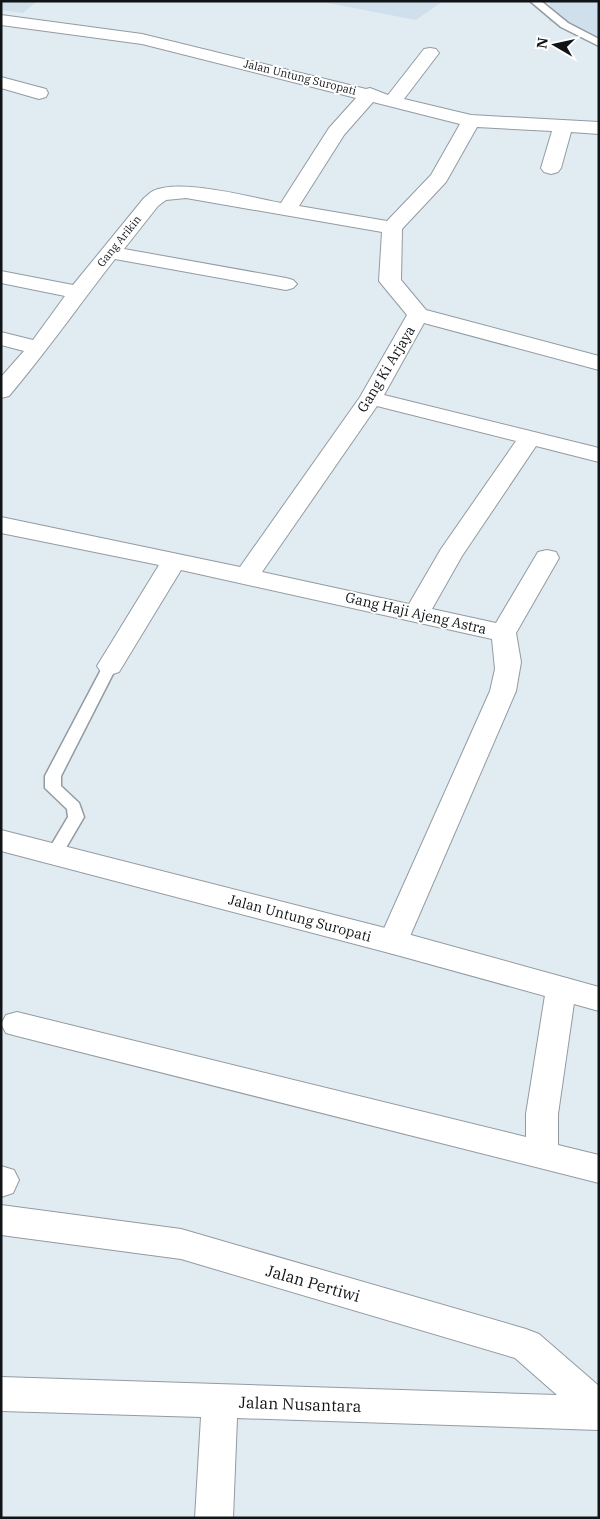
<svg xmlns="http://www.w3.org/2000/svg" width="600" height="1519" font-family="'IBM Plex Serif',serif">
  <rect width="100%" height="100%" fill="#e1ebf2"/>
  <path fill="#cfdfeb" d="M1 1H37L23 13 1 10Z
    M318 1H443L416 20Z
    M550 1H599V37L549 21Z"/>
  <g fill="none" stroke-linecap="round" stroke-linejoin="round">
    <g stroke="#939ba2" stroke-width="3">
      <path id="lane" d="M530 1H541L568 23 599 39V46L561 27Z
        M110 661 115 663 117 666 61 776V786L79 803 84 817 60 858 54 860 48 858 46 854 68 817 67 809 45 788V776L103 666 105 663Z"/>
    </g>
    <g stroke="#939ba2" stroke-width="2">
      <path id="street" d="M1 15 142 34 366 89 370 88 388 95 424 49 430 48 436 49 439 53 404 99 471 115 599 122V134L571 132 561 168 558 172 551 174 544 172 541 168 552 131 477 127 446 182 402 229 401 280 426 310 599 356V370L424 323 384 395 599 448V462L536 446 462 556 432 609 496 623 538 552 547 550 556 552 559 558 516 633 521 662 516 691 404 950 393 954 382 950 378 942 490 691 495 669 492 639 181 570 119 672 110 675 101 672 97 666 159 565 1 533V517L240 567 360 397 407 315 379 281 382 232 186 198 166 200 158 206 124 249 286 278 293 280 297 284 293 288 286 290 115 259C79 305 47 351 9 396L1 398V377L24 351 1 345V332L33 340 65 296 1 283V271L73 285 144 198C147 196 150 192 153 191 180 178 250 197 281 203L329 128 356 98 142 44 1 25ZM373 102 460 124 431 175 387 221 299 206 344 135ZM377 406 516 441 441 549 409 604 262 572Z
        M1 77 46 89 48 93 46 97 39 99 1 88Z
        M561 977 572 980 576 989 558 1114V1145L599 1155V1183L17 1036 6 1033 1 1024 6 1015 17 1012 526 1137V1114L546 989 550 980Z
        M1 1166 14 1170 19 1180 13 1193 1 1197Z
        M1 1205 181 1229 526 1329 539 1334 599 1386V1430L237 1418 233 1518H195L201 1417 1 1411V1377L557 1395 515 1358 181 1259 1 1235Z"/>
    </g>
    <g stroke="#939ba2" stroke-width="2">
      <path id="secondary" d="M1 830 393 930 599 987V1011L393 954 1 851Z"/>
    </g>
    <use href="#lane" fill="#fff" fill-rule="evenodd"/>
    <use href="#street" fill="#fff" fill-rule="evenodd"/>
    <use href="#secondary" fill="#fff" fill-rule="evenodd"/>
  </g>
  <g text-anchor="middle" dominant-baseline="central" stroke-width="4" stroke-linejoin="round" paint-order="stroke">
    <g font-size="11" fill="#111416" stroke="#fff">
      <text transform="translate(300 77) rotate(14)">Jalan Untung Suropati</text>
      <text transform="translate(119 241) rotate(-51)">Gang Arikin</text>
    </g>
    <g font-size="14" fill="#111416" stroke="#fff">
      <text transform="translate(386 369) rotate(-59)">Gang Ki Arjaya</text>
      <text transform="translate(416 613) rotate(13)">Gang Haji Ajeng Astra</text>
      <text transform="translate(300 918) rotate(15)">Jalan Untung Suropati</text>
    </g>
    <g font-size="16" fill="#111416" stroke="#fff">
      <text transform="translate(313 1283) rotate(16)">Jalan Pertiwi</text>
      <text transform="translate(300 1404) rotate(2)">Jalan Nusantara</text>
    </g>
  </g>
  <rect width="600" height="1519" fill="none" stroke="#111416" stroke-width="5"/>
  <g transform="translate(555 45) rotate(279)" stroke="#ffffff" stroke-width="4" paint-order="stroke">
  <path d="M0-4L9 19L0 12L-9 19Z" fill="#111416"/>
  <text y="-8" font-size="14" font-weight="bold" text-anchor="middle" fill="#111416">N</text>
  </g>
</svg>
